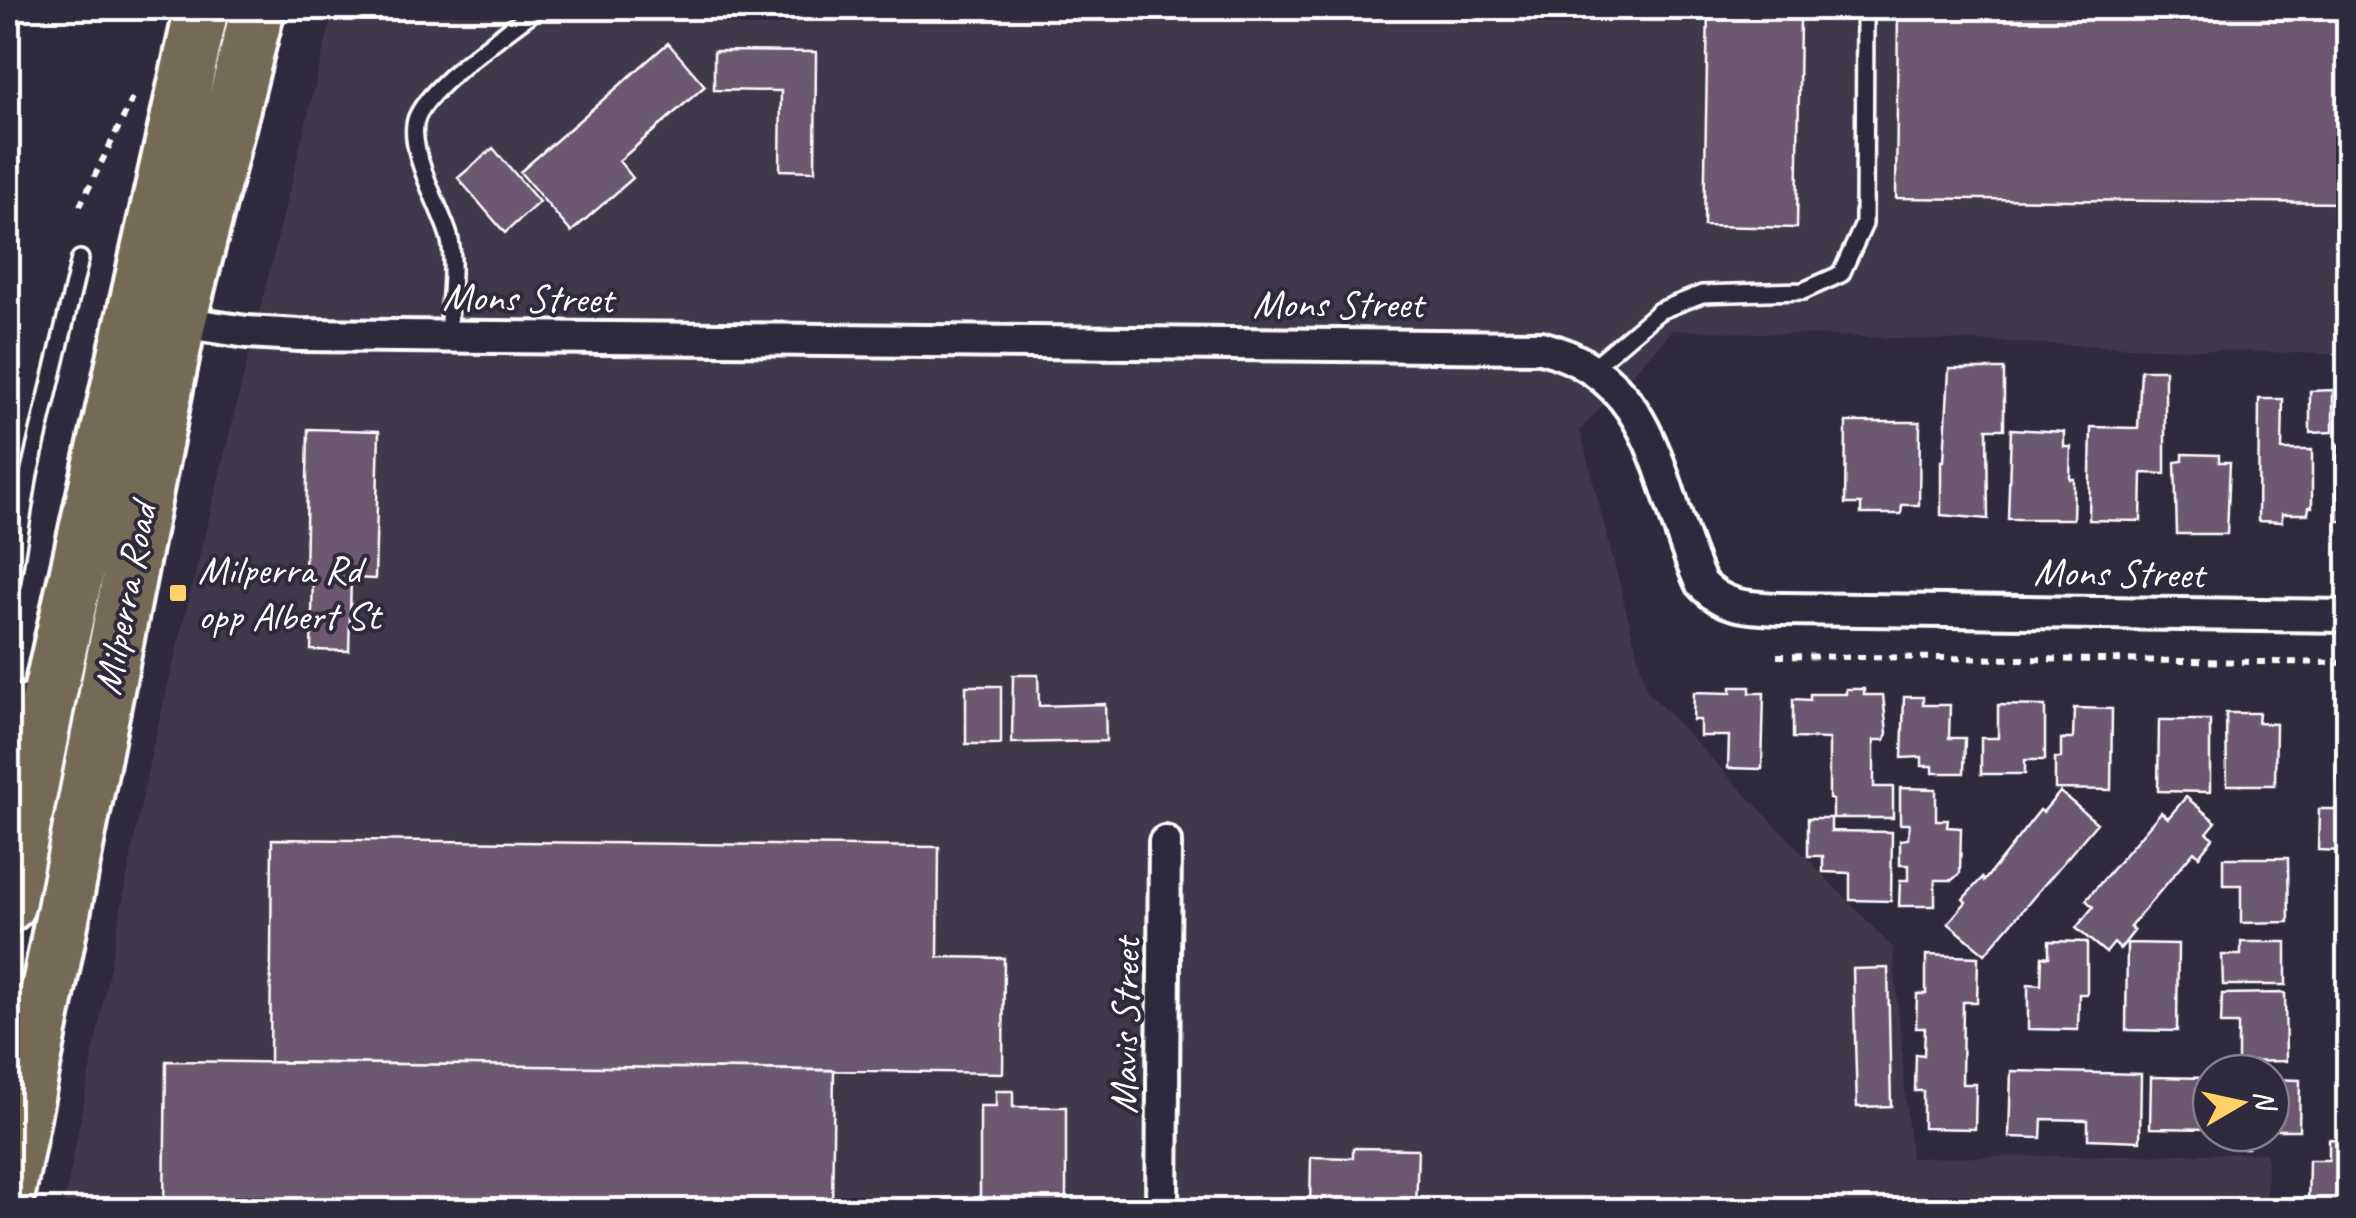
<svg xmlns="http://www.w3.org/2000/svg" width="2356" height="1218" font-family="Caveat,sans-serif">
  <rect width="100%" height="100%" fill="#2f2a3d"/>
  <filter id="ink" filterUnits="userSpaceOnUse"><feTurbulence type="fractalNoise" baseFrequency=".01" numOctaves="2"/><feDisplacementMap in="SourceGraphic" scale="20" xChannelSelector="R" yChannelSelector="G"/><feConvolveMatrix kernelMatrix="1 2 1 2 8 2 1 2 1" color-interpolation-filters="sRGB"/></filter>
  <g filter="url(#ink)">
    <path fill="#41384c" d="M334 8H2348V355L1673 330 1580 430 1647 691 1893 948 1911 1158 2267 1153V1210H63L150 758Z"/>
    <path fill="#6c5870" stroke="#fff" stroke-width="2.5" d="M887 8H1619V19Z
      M1708 8H1838V20L1800 19 1797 228 1704 226Z
      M1898 8H2348V203L1896 198Z
      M668 43 705 86 619 161 633 178 571 232 520 172Z
      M714 51 816 52 815 171 780 170 781 91 714 90Z
      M493 148 539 202 505 233 458 178Z
      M1949 369H2004V429H1987L1988 519 1941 515V461H1944Z
      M2141 370H2165V474L2142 473 2141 521 2089 520 2091 427 2138 428Z
      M2339 384H2348V400H2338Z
      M2333 390V432L2310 433V391Z
      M2259 399H2283L2282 450H2312V507H2309L2308 514H2282V522L2258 521Z
      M1846 422H1920L1919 505H1902L1901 514H1861V504H1845Z
      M308 429 379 431 375 579 351 578 349 651 311 650 313 578 305 577Z
      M2011 429 2064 432V447H2071L2070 479H2074L2073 519H2008Z
      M2344 431H2348V521H2337L2338 445H2344Z
      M2183 454 2219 455V462H2230L2227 534H2177L2175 462 2183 461Z
      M1013 675H1038L1039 706 1105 704 1106 741 1012 743Z
      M966 686H1001V744H966Z
      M1731 687H1750V693H1764L1762 769 1728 768 1729 736H1700V720H1693L1694 692 1731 693Z
      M1846 689H1864V695H1883L1887 733 1885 740H1874V787H1893V818H1833V800L1829 799V739L1793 738V699L1810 700V694H1846Z
      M1904 697H1923V705H1950L1949 738H1965L1964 773H1933V766H1922V757L1902 758Z
      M1998 705 2045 706V760H2025V774H1981V738H1998Z
      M2074 708 2112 709 2111 790 2055 789V758H2061V739H2073Z
      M2337 712H2348V793L2339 792V779H2336Z
      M2226 713H2259L2258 723 2276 724 2275 785H2227Z
      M2159 720H2210V792L2158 791Z
      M1900 788 1936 789V820H1948L1947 827 1961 828 1960 873 1952 880H1935V906H1899L1900 880H1908V865H1900V840L1908 839 1909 824H1900Z
      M2060 792 2097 823 1985 954 1948 923 1966 902 1963 899 1982 878 1984 881 2040 810 2043 812Z
      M2186 797 2216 822 2207 833 2213 838 2199 856 2194 851 2130 927 2134 931 2120 949 2114 943 2106 953 2076 928 2093 907 2086 900 2161 812 2168 818Z
      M2319 809H2342V851L2318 850Z
      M1808 818H1831V831L1892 832 1891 901 1850 900V873L1823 872V856H1808Z
      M272 839 939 847 938 957 1004 958 1003 1073 270 1062Z
      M2223 858H2288L2289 922 2241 923V885H2223Z
      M2049 941 2087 942V994H2079L2078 1030 2028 1029V984L2041 985 2042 956 2049 957Z
      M2241 942H2286V985H2223L2222 955H2241Z
      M2127 943 2178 944 2177 1031 2126 1030Z
      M1926 955 1978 957 1977 1002H1963L1962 1084H1976L1975 1129 1923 1128V1091H1915L1916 1054 1924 1055 1925 1028H1916L1917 994H1926Z
      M1888 968 1891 1106 1857 1107 1853 969Z
      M2285 993 2286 1061 2238 1062V1024H2221L2222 994Z
      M166 1061 834 1070 832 1210H164Z
      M2011 1071 2141 1074 2140 1141 2088 1139V1120L2042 1119 2041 1138 2009 1137Z
      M2151 1077 2211 1078V1129L2150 1128Z
      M2271 1079 2300 1080 2299 1130H2271Z
      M996 1091H1013V1107H1066V1210H980V1106H996Z
      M2231 1133H2248V1148H2231Z
      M2329 1139 2348 1140V1210H2308L2309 1160H2329Z
      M1353 1148 1418 1149 1416 1210 1310 1209 1311 1157 1353 1158Z"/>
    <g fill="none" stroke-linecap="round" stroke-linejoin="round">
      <g stroke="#fff" stroke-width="22">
        <path id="service" d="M448 337C449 309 456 262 449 236 440 206 405 146 417 117 431 84 507 32 538 8
          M1591 369 1659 311 1702 294 1803 291 1841 274 1864 224 1865 8
          M8 603 29 474 80 259"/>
      </g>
      <g stroke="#fff" stroke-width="38">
        <path id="minor" d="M179 322 247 332 299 335 1541 347C1662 379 1657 490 1701 583 1723 608 1751 608 1783 609L2348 616
          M8 701 48 702
          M1162 1210 1165 842"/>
      </g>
      <g stroke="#fff" stroke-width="60">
        <path id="trunk" d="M8 905 48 702 202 8
          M8 1194 179 322 258 8"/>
      </g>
      <path stroke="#fff" stroke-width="6" stroke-dasharray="8 8" stroke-linecap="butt" d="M80 206 134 96
        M1777 656 2348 663"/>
      <use href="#service" stroke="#2f2a3d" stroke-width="15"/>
      <use href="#minor" stroke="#2f2a3d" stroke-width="30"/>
      <use href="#trunk" stroke="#746b55" stroke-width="52"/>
    </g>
  </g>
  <rect fill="#ffd166" stroke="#2f2a3d" stroke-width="4" x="168" y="583" width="20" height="20" rx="5"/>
  <g text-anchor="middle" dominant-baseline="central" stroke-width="8" stroke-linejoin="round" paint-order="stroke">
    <g font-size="40" fill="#fff" stroke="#2f2a3d">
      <text transform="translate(528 298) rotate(1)">Mons Street</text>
      <text x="1338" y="304">Mons Street</text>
      <text transform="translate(2119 573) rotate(1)">Mons Street</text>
      <text transform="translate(125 599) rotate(-79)">Milperra Road</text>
      <text transform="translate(1125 1026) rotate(-89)">Mavis Street</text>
    </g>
    <g font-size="40" fill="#fff" stroke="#2f2a3d" text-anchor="start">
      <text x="198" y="570">Milperra Rd<tspan x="198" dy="46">opp Albert St</tspan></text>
    </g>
  </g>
  <rect width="2356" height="1218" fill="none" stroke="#2f2a3d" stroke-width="40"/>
  <rect x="20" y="20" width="2316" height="1178" fill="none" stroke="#fff" stroke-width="4" filter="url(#ink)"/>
  <g transform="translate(2241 1103) rotate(81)"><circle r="48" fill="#2f2a3d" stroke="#827f8b" stroke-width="2.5"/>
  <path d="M0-8L18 38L0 25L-18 38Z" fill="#ffd166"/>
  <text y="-15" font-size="28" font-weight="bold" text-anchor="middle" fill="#ffffff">N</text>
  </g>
</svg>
